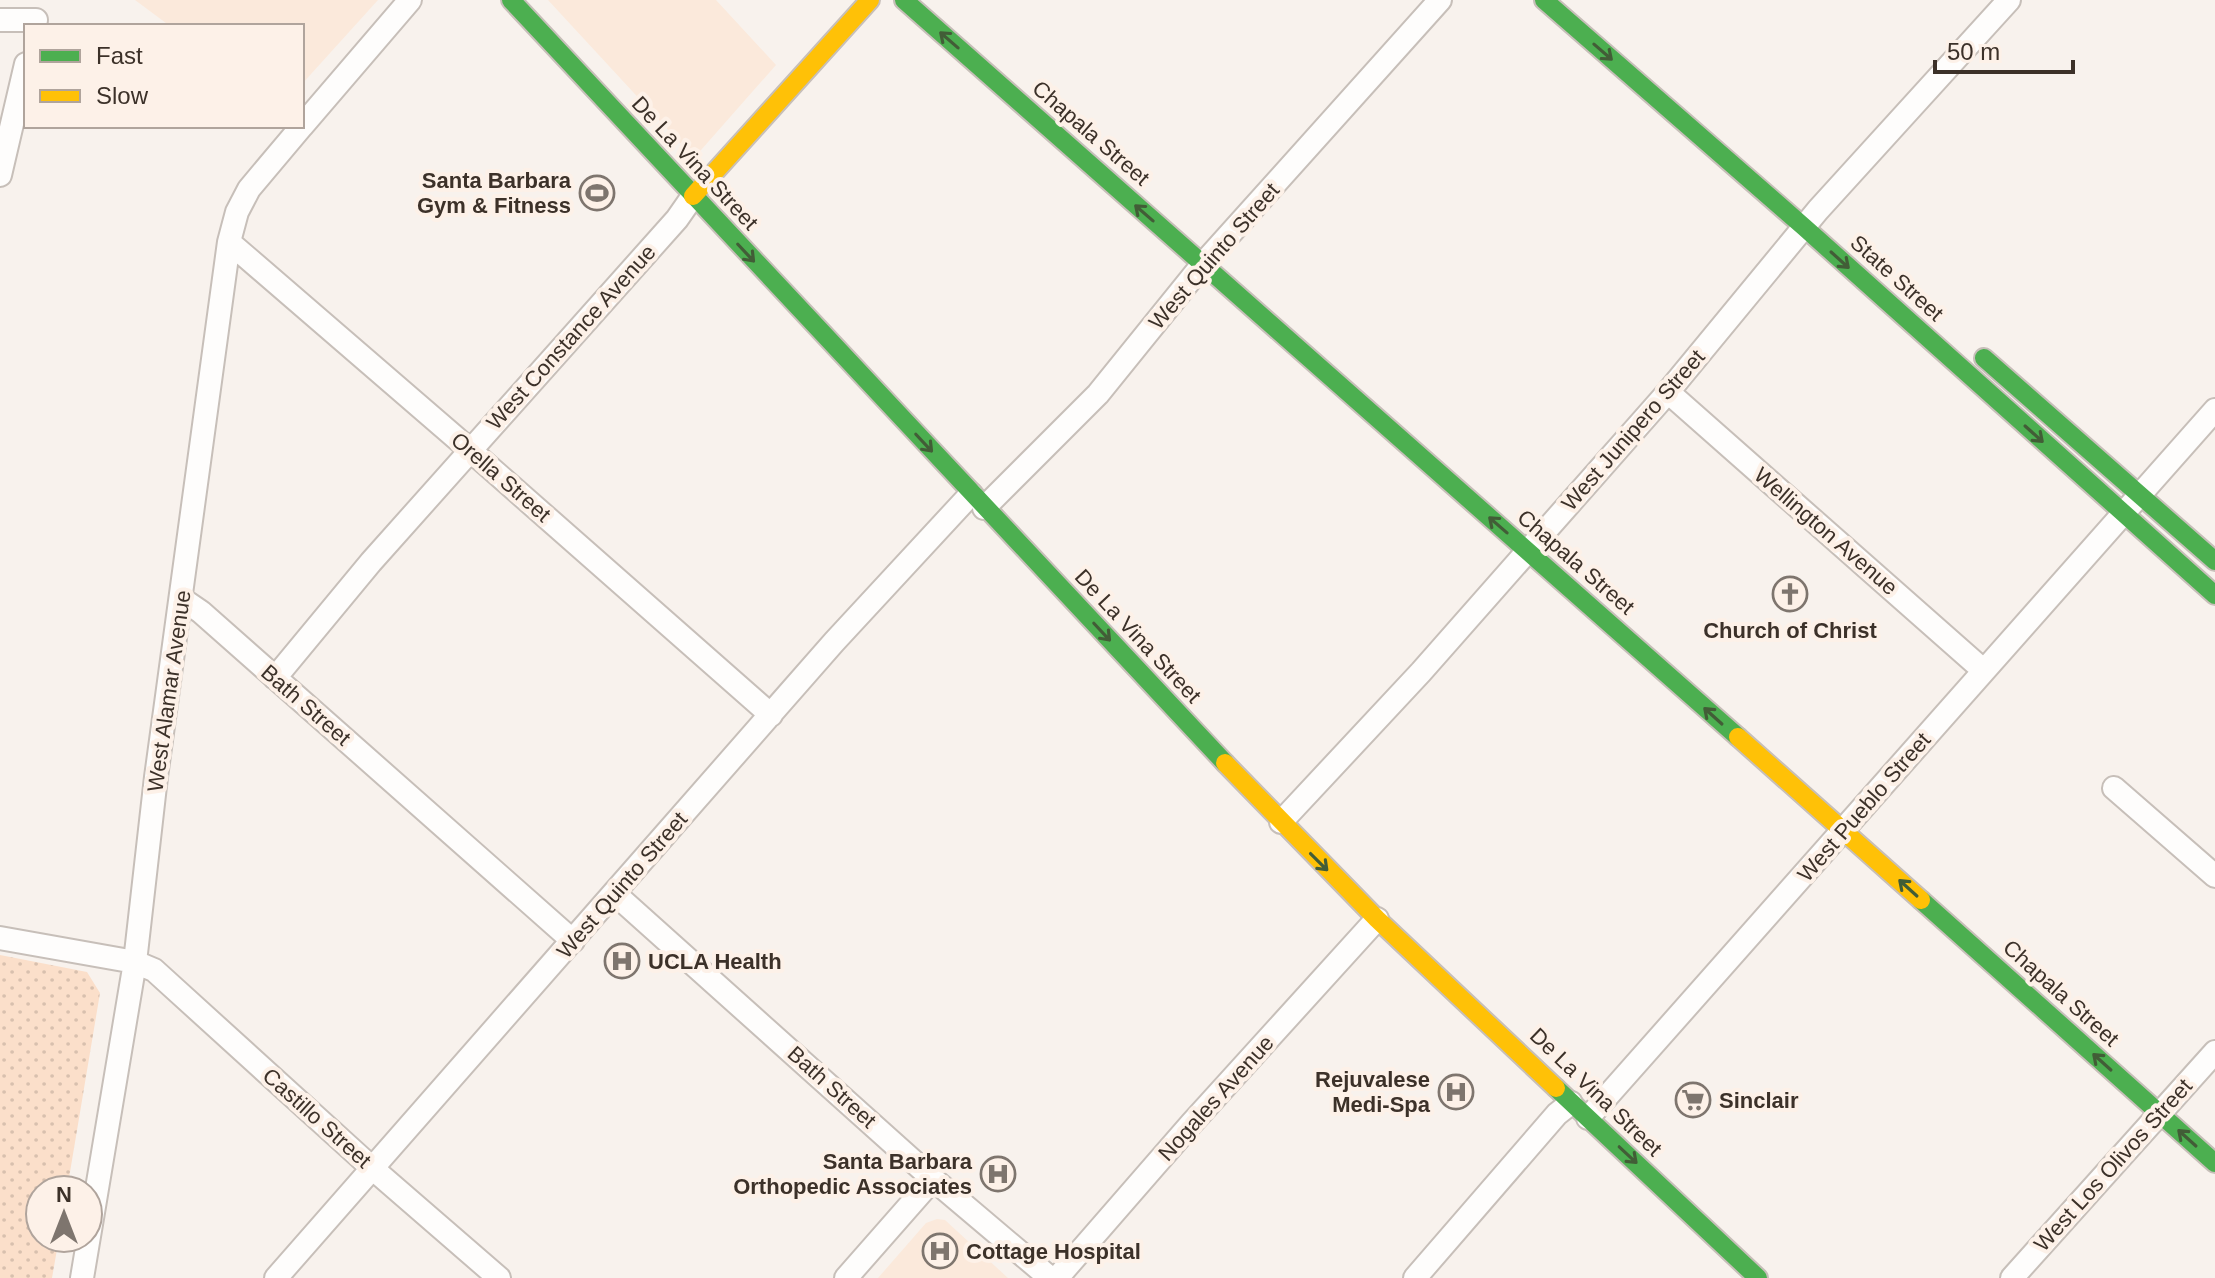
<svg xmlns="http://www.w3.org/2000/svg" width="2215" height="1278" font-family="Helvetica,sans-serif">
  <defs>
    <pattern id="park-dots" width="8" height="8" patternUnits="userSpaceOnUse" patternTransform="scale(2)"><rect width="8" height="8" fill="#fbdfca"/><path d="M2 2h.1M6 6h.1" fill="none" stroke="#d8c0ae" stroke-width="1.8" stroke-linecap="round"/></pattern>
  </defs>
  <rect width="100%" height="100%" fill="#f8f2ed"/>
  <path fill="#fbe9db" d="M135 0H378L302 84V26H170Z
    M548 0H716L776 65 694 158Z
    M937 1219 945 1220 1008 1278H878L926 1223Z"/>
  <path fill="url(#park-dots)" d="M0 955 87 972 100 993 67 1190H40V1238H59L52 1278H0Z"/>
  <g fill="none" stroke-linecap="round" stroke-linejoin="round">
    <g stroke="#c7bfb9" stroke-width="26">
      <path id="street" d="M0 20H36
        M302 126 410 0
        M0 175 26 64
        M229 242 470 450 771 715
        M1668 392 1983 670
        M984 508 1098 394 1203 264 1440 0
        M182 599 201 612 573 941
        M275 678 371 562 677 219 693 196
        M2114 788 2215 876
        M1281 822 1421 672 1668 392 1818 210 2009 0
        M615 894 933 1179 1050 1278
        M0 938 135 962 154 970 372 1168 499 1278
        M1588 1118 2215 410
        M82 1278 135 962 156 777 229 242 237 212 249 189 302 126
        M276 1278 834 642 971 494
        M846 1278 933 1179
        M1057 1278 1191 1124 1377 919
        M1415 1278 1557 1114 1571 1103
        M2012 1278 2215 1052"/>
    </g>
    <g stroke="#c7bfb9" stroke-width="22">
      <path id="fast" d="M511 0 1225 763
        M904 0 1738 737
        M1544 0 1804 227 2215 595
        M1984 358 2215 561
        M1921 900 2215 1163
        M1556 1088 1758 1278"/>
    </g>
    <g stroke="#c7bfb9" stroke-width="22">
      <path id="slow" d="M693 196 870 0
        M1738 737 1921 900
        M1225 763 1377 919 1556 1088"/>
    </g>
    <use href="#street" stroke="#fefdfc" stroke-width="22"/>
    <use href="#fast" stroke="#4caf50" stroke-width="18"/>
    <use href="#slow" stroke="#ffc107" stroke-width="18"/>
  </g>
  <defs><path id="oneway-shaft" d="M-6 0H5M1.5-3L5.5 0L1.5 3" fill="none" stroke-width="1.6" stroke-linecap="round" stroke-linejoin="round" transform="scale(2)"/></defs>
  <g stroke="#425d37">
    <use href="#oneway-shaft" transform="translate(949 40) rotate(-139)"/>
    <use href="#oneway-shaft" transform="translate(1603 52) rotate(41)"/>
    <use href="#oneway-shaft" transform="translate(1144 213) rotate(-139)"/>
    <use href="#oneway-shaft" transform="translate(746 253) rotate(47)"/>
    <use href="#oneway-shaft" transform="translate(1840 260) rotate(42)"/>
    <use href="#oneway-shaft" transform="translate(2034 434) rotate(42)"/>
    <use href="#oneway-shaft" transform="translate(924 443) rotate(47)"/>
    <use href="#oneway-shaft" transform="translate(1498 525) rotate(-139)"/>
    <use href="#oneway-shaft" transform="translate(1102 632) rotate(47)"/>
    <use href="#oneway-shaft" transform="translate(1713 716) rotate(-138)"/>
    <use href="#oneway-shaft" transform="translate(1319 862) rotate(45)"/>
    <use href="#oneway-shaft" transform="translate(1908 888) rotate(-138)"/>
    <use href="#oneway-shaft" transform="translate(2102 1062) rotate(-138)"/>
    <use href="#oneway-shaft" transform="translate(2187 1138) rotate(-138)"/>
    <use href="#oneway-shaft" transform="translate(1628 1155) rotate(43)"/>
  </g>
  <defs>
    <g id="stadium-ring" transform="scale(1.8)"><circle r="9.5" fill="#fdf1e8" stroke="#7e756e" stroke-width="1.5"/><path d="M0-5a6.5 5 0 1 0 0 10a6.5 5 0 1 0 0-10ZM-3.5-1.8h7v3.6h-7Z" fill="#7e756e"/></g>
    <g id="church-ring" transform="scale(1.8)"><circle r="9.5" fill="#fdf1e8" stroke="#7e756e" stroke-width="1.5"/><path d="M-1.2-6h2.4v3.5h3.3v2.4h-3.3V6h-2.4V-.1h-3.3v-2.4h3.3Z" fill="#7e756e"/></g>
    <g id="hospital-ring" transform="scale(1.8)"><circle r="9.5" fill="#fdf1e8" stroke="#7e756e" stroke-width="1.5"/><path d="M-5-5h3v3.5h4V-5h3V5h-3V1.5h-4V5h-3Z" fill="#7e756e"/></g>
    <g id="supermarket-ring" transform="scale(1.8)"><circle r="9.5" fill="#fdf1e8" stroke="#7e756e" stroke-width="1.5"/><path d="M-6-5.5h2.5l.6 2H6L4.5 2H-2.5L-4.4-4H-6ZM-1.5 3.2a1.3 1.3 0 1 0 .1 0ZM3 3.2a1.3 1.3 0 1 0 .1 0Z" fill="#7e756e"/></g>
  </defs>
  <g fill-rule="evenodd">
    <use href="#stadium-ring" x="597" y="193"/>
    <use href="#church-ring" x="1790" y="594"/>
    <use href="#hospital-ring" x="622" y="961"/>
    <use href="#hospital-ring" x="1456" y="1092"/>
    <use href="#supermarket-ring" x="1693" y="1100"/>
    <use href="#hospital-ring" x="998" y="1174"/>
    <use href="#hospital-ring" x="940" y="1251"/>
  </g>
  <g text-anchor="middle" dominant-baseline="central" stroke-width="8" stroke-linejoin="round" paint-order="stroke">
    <g font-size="22" fill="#3c3129" stroke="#fdf1e8">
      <text transform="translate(1091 133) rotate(41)">Chapala Street</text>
      <text transform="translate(695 163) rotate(47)">De La Vina Street</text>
      <text transform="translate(1214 256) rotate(-49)">West Quinto Street</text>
      <text transform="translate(1897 278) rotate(42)">State Street</text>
      <text transform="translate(571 337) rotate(-48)">West Constance Avenue</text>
      <text transform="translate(1633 430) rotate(-49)">West Junipero Street</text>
      <text transform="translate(501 477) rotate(41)">Orella Street</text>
      <text transform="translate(1826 531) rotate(41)">Wellington Avenue</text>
      <text transform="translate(1576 562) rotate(41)">Chapala Street</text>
      <text transform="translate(1138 636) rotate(47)">De La Vina Street</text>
      <text transform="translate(169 691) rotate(-82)">West Alamar Avenue</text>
      <text transform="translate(306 705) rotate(41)">Bath Street</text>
      <text transform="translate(1864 807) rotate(-49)">West Pueblo Street</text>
      <text transform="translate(622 885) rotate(-49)">West Quinto Street</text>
      <text transform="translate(2061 993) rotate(42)">Chapala Street</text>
      <text transform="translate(832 1087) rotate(42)">Bath Street</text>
      <text transform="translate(1596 1092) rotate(44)">De La Vina Street</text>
      <text transform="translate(1216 1098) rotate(-48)">Nogales Avenue</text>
      <text transform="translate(317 1118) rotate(42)">Castillo Street</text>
      <text transform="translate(2113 1165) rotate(-48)">West Los Olivos Street</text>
    </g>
    <g font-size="22" font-weight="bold" fill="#3c3129" stroke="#fdf1e8" text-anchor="end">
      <text x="571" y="180">Santa Barbara<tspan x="571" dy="25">Gym &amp; Fitness</tspan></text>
      <text x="1790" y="630" text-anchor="middle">Church of Christ</text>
      <text x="648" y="961" text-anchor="start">UCLA Health</text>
      <text x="1430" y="1079">Rejuvalese<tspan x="1430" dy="25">Medi-Spa</tspan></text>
      <text x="1719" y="1100" text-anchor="start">Sinclair</text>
      <text x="972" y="1161">Santa Barbara<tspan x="972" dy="25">Orthopedic Associates</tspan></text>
      <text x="966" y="1251" text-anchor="start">Cottage Hospital</text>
    </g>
  </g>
  <rect x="24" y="24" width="280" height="104" fill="#fdf1e8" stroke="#b0a49c" stroke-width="2"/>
  <rect x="40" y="50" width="40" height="12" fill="#4caf50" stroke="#b0a49c" stroke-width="2"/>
  <text x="96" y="64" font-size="24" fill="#3c3129">Fast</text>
  <rect x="40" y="90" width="40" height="12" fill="#ffc107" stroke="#b0a49c" stroke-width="2"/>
  <text x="96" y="104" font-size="24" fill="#3c3129">Slow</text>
  <g transform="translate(64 1214)"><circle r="38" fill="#fdf1e8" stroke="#b0a49c" stroke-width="2"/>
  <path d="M0-6L14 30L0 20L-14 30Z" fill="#7e756e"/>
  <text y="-12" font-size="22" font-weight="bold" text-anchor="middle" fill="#3c3129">N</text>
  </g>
  <path d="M1935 60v12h138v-12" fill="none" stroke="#3c3129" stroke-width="4"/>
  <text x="1947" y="60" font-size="24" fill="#3c3129" stroke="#fdf1e8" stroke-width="6" paint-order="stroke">50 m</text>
</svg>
